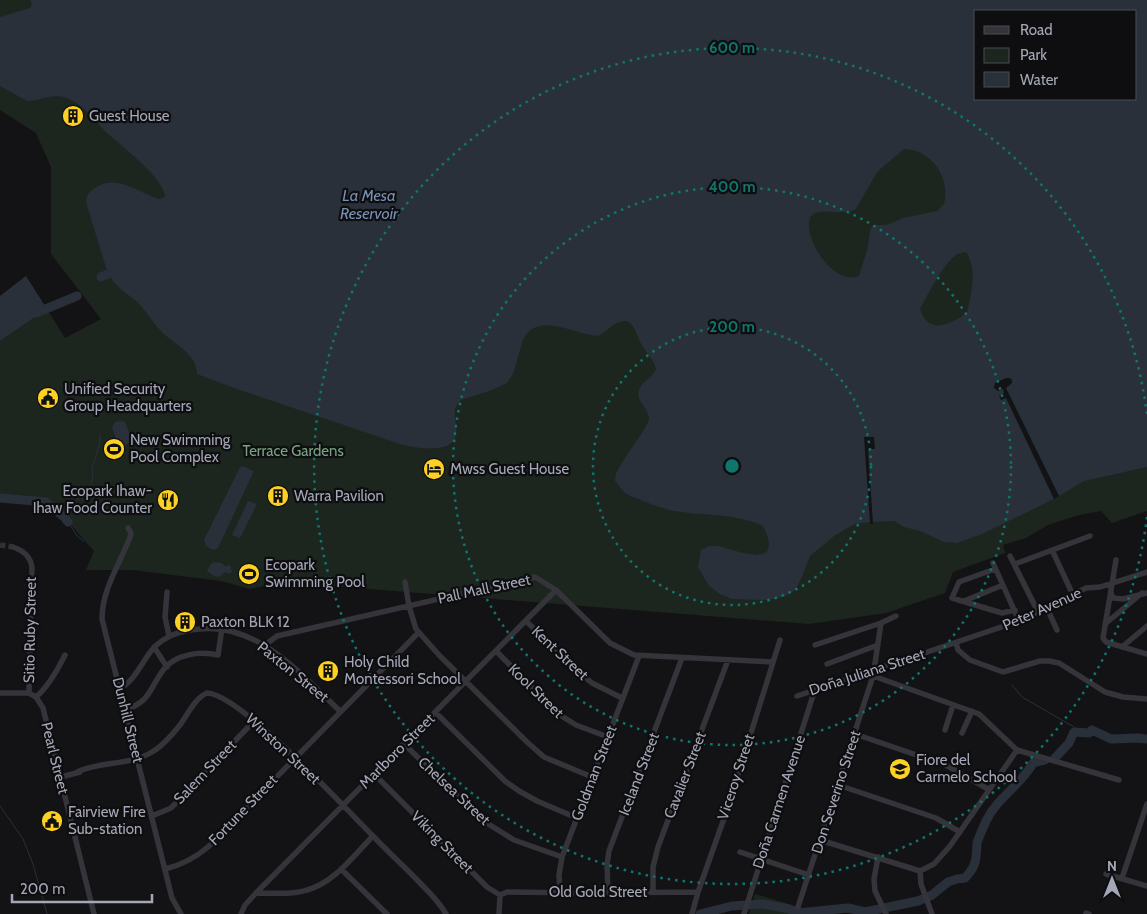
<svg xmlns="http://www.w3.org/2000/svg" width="1147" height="914" font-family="Cabin,sans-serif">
  <rect width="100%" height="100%" fill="#131315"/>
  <path fill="#1d251f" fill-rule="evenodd" d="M0 0H1147V511L1112 523 1101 511 1079 515 1048 525 1026 538 1003 545 1005 553 953 572 945 593 886 613 809 624 282 582 250 589 221 581 133 570H86L94 551 64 517 46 502 0 498V341L47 309 65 338 101 319 51 254V167L36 133 0 110ZM976 11H1136V99H976Z
    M755 894 822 914H749Z"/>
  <path fill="#293039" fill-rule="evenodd" d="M30 0H1147V467L1084 481 1054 499 982 534 957 543 944 542 920 531 904 527 894 521 870 522 854 524 834 536 810 556 802 577 795 590 784 597 767 600 732 599 720 594 709 586 698 567 701 550 709 546H718L743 553 756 555 766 553C772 545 767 534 763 526 736 513 704 516 674 511 659 508 644 501 630 496L624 492 615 481 616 473 620 466C625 457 649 425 649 419 649 407 635 402 639 390 641 382 653 378 656 369 654 359 646 353 642 345 638 339 636 329 631 324 630 322 627 321 624 321 615 320 606 333 598 336 575 335 537 310 523 340L513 374 507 383 492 390 461 400C449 411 458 420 456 434 454 455 414 448 400 444L237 389 197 374C197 353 173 344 161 331 152 322 146 310 136 301 124 291 116 287 108 274L88 209 86 201 88 194C112 170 133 190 158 199L163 198 165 196C163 177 120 145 106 132 94 120 85 106 69 99 54 92 41 101 27 101L0 86V17L30 8 32 5ZM976 11H1136V99H976ZM904 149C931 149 951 178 944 204L937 211 903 218 887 225H873L870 230 868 247 859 276C830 288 797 226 813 214 823 208 844 216 856 209L877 172ZM966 252C978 270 971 294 967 313 950 324 929 336 920 309 927 296 945 260 958 254 959 253 965 252 966 252Z
    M26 276 47 309 0 341V296Z
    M120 421 125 422 131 437 129 443 123 446 117 442 112 427 115 422Z
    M243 466 253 471V473L218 548 213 550 206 546 204 540 240 467Z
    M248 501 257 504 240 538 232 535Z
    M214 562 221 563 225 566 230 565 232 572 229 574 225 572 219 577C214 576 210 575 207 570L211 564Z
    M244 563 259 567 254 585 240 581Z"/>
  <path fill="#131315" d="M1006 378H1010L1012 380V383L1006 388 1059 496 1054 499 1006 398 1001 400 999 396 1004 393 1003 389 998 391 994 388 995 383Z
    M864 437H874L875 449H868L873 524H870Z"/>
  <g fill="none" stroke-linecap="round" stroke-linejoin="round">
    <path stroke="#293039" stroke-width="1" d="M84 541 77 536 68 522 73 504 91 484 93 475 92 468 100 443V434
      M1012 685 1022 697 1074 727 1079 732
      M0 806 23 839 33 864 47 914"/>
    <path stroke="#293039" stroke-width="9" d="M101 277 108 274
      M36 313 77 296
      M0 498 46 502 64 517 68 522
      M1055 758 1069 743 1074 732 1089 733 1092 730 1111 739 1138 738 1147 739
      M700 914 732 906 763 904 789 909 798 913 848 908 865 912 918 901 932 895 948 882 957 879 965 878C977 865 976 860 977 843 978 839 984 826 986 821 997 798 1021 785 1033 763L1045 760"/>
    <path stroke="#303135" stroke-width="5.5" stroke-dasharray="5.5 3" stroke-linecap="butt" d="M0 545 13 547"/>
    <path stroke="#34343a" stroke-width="5.5" d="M128 528 131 533 130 537C120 564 102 589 102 619L172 898 181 914
      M13 547C24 551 30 556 32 567L29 693
      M1052 550 1073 595
      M1010 556 1038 612
      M1116 560 1103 638 1106 642 1147 654
      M993 563 1019 621
      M1015 564 1090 536
      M995 569 959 582 952 598 1002 613 1015 610
      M405 582 409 606 416 629 439 655 527 742 544 757 592 777
      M167 592 165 617 169 636
      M1111 593 1113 598 1123 599 1147 593
      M964 601 1003 585
      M1047 608 1057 630
      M526 621 580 673 592 683 622 698
      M1105 624 1142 593
      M956 643 958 650 970 660 1003 672 1040 661H1049L1059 663 1105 692 1123 697 1147 699
      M265 645 277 636 535 577 556 590 610 643 634 655 773 662
      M815 645 881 623 896 616
      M154 647 167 667
      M1122 647 1147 626
      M496 651 560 715 576 725 608 737
      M827 664 878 645
      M874 670 881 623
      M865 673 979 714 1017 750 1119 780
      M120 688C139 679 144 652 163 640 173 633 187 630 199 629 257 622 302 675 340 711
      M0 693H29L36 697 43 708 94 914
      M797 696 1019 621 1086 588 1100 587 1147 572
      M36 697C48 687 58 669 65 655
      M125 710C152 701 149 688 164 669 176 654 200 651 218 655L222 628
      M435 712 505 781 519 791 537 801 577 818
      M945 730 953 705
      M962 733 972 711
      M855 734 946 765 988 789
      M404 744 485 822 514 840 562 857
      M77 772C99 761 129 766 152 752 163 746 172 735 180 725 188 714 195 698 207 693 240 694 346 809 373 836 389 853 406 868 422 885 431 894 440 903 446 914
      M374 774 487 887 500 895 499 914
      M61 777 80 772
      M838 785 936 818 960 832
      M152 816 171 808 254 721
      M820 840 920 871
      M740 852 809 875
      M878 857 874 879 875 891 886 914
      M165 869C182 865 195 858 208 847L418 633
      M341 869 387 914
      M920 871 934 864 950 846 1017 750
      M920 871 921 884 932 914
      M1106 874 1147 886
      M1122 878 1147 804
      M560 892 559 875 562 857 639 656
      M653 892V867L658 847 728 660
      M256 893C272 893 291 895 307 890 334 883 354 855 373 836
      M608 893 607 865 609 851 682 658
      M500 895 507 892 587 893 698 892
      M798 907 873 676
      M1086 913 1089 914
      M241 914 245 905 256 893 556 590
      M692 914 698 892 727 810 780 640
      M744 914 815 689"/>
  </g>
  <g fill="none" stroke="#0f766e" stroke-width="2.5" stroke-dasharray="2.5 5">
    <circle cx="732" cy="466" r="139"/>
    <circle cx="732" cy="466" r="279"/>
    <path d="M1147 517A418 418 0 1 1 1147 415"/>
  </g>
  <defs>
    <g id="building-disc" transform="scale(1.125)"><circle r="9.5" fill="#fcd124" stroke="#0e0e10"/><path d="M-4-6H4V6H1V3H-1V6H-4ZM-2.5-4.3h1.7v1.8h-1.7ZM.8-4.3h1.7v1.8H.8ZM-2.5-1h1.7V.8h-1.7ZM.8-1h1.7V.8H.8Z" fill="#111"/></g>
    <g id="civic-disc" transform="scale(1.125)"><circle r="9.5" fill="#fcd124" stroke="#0e0e10"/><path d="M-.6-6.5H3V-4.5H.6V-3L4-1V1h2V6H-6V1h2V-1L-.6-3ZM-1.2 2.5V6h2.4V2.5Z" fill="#111"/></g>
    <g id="stadium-disc" transform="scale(1.125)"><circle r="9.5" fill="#fcd124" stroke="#0e0e10"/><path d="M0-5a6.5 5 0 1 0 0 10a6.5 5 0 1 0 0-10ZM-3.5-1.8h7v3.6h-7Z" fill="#111"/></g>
    <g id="hotel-disc" transform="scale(1.125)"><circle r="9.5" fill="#fcd124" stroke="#0e0e10"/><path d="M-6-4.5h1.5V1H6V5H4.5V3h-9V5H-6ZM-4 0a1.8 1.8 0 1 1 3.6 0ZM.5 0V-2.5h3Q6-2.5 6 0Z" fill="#111"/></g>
    <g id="restaurant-disc" transform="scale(1.125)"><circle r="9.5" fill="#fcd124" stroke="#0e0e10"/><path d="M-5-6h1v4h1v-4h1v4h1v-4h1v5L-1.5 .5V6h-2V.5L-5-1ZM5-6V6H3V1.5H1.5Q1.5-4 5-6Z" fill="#111"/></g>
    <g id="school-disc" transform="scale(1.125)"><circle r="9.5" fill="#fcd124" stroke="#0e0e10"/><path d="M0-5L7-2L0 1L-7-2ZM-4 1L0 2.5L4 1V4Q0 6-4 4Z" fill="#111"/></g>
  </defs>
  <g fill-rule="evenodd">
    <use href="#building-disc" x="73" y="116"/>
    <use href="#civic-disc" x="48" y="398"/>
    <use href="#stadium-disc" x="114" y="449"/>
    <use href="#hotel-disc" x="434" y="469"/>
    <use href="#building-disc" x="278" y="496"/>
    <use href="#restaurant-disc" x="168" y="500"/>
    <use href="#stadium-disc" x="249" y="574"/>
    <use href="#building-disc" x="185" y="622"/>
    <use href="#building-disc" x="328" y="671"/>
    <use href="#school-disc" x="900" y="769"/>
    <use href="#civic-disc" x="52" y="821"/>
  </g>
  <g text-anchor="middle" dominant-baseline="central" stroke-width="4.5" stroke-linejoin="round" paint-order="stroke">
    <g font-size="15" fill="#a4a7b6" stroke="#0e0e10" text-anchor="start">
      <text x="89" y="116">Guest House</text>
      <text x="64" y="389">Unified Security<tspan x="64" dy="17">Group Headquarters</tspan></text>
      <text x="130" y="440">New Swimming<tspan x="130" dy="17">Pool Complex</tspan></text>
      <text x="450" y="469">Mwss Guest House</text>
      <text x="152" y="491" text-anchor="end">Ecopark Ihaw-<tspan x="152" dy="17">Ihaw Food Counter</tspan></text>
      <text x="294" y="496">Warra Pavilion</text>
      <text x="265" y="565">Ecopark<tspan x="265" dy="17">Swimming Pool</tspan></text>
      <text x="201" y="622">Paxton BLK 12</text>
      <text x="344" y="662">Holy Child<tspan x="344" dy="17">Montessori School</tspan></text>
      <text x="916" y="760">Fiore del<tspan x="916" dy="17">Carmelo School</tspan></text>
      <text x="68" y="812">Fairview Fire<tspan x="68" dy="17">Sub-station</tspan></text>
    </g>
    <g font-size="15" fill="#79a282" stroke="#0e0e10">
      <text x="293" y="451">Terrace Gardens</text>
    </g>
    <g font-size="15" fill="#a4a7b6" stroke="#0e0e10">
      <text transform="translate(484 589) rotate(-12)">Pall Mall Street</text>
      <text transform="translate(1042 609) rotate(-24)">Peter Avenue</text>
      <text transform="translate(30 630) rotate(-89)">Sitio Ruby Street</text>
      <text transform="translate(560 653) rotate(43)">Kent Street</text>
      <text transform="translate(293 672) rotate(39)">Paxton Street</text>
      <text transform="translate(867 672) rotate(-18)">Doña Juliana Street</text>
      <text transform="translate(536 691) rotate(44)">Kool Street</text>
      <text transform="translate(128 720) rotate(76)">Dunhill Street</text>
      <text transform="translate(283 749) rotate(43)">Winston Street</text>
      <text transform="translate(397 751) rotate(-45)">Marlboro Street</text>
      <text transform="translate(55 758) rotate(76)">Pearl Street</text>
      <text transform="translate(205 772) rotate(-46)">Salem Street</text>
      <text transform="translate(594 773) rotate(-69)">Goldman Street</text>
      <text transform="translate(639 774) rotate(-69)">Iceland Street</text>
      <text transform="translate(685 775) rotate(-69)">Cavalier Street</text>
      <text transform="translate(736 777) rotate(-72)">Viceroy Street</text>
      <text transform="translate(454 791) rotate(43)">Chelsea Street</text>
      <text transform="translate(836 792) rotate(-72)">Don Severino Street</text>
      <text transform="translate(779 802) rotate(-72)">Doña Carmen Avenue</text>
      <text transform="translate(243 810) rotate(-46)">Fortune Street</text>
      <text transform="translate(442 842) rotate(45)">Viking Street</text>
      <text x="598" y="892">Old Gold Street</text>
    </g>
    <g font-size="16" font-style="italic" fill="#7890b4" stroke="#0e0e10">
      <text x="369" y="195">La Mesa<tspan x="369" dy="18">Reservoir</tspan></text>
    </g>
  </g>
  <circle cx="732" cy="466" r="8" fill="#0f766e" stroke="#0e0e10" stroke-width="2.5"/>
  <g font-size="15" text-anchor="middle" font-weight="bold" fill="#0f766e" stroke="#0e0e10" stroke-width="4.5" stroke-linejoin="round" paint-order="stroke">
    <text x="732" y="53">600 m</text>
    <text x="732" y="192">400 m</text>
    <text x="732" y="332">200 m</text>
  </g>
  <rect x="974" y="10" width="162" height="90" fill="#0e0e10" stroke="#4a4b52"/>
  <rect x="984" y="26" width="25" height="8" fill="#34343a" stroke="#4a4b52"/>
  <text x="1020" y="35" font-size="15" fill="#a4a7b6">Road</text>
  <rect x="984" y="48" width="25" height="15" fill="#1d251f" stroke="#4a4b52"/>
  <text x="1020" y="60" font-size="15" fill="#a4a7b6">Park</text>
  <rect x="984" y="72" width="25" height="15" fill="#293039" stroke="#4a4b52"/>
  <text x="1020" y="85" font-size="15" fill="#a4a7b6">Water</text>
  <g transform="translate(1112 879)" stroke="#0e0e10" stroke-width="4" paint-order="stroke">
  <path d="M0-4L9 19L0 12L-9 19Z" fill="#a4a7b6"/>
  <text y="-8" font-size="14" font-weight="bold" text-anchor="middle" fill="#a4a7b6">N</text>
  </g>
  <path d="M12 894v8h140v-8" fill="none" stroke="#a4a7b6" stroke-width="2.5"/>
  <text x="20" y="894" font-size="15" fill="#a4a7b6" stroke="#0e0e10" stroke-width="4" paint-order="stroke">200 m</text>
</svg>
